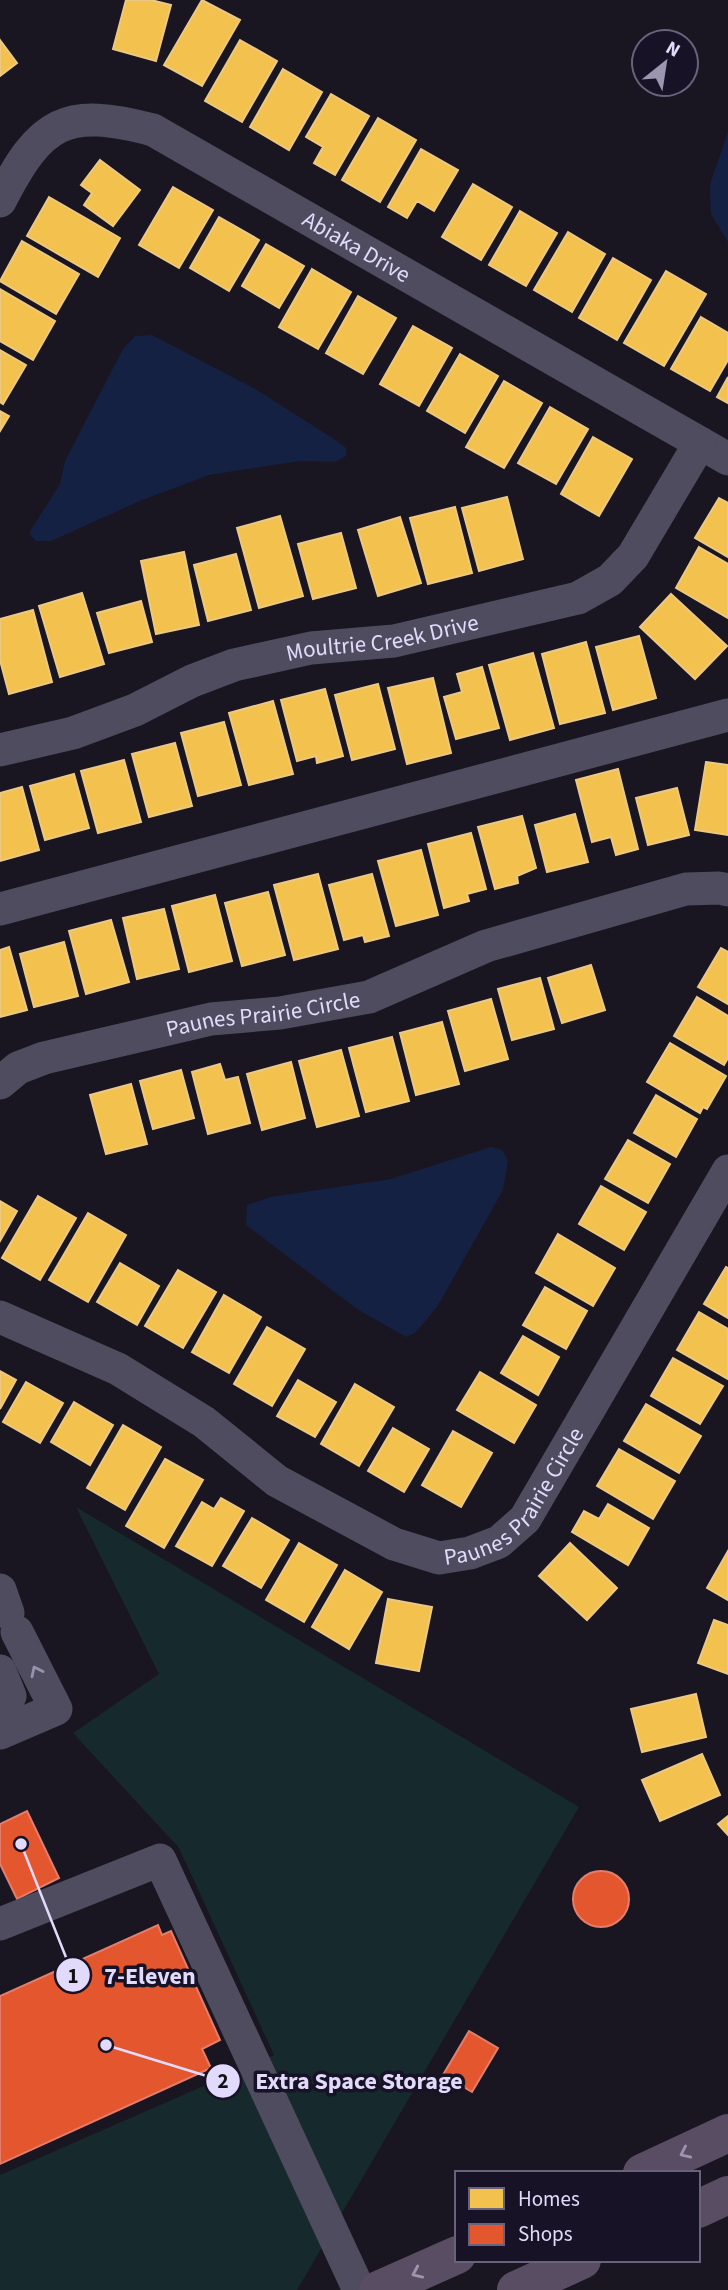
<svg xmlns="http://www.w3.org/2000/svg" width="728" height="2290" font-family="'Source Sans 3',sans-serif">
  <rect width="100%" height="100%" fill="#191621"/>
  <path fill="#16292c" d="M76 1507 579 1807 297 2290H0V2175L274 2055 179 1848 73 1733 159 1674Z"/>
  <path fill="#142143" d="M728 132V242L711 214 710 184Z
    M152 335 257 390 337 441 346 448V456L334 462 300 461 209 475 142 500 51 541H36L29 533 60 484 65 461 123 349 135 336Z
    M491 1147 502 1150 508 1161 503 1190 437 1307 416 1332 406 1337 357 1309 246 1225 247 1205 271 1197 391 1179Z"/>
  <path fill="#f2c14e" stroke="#edc882" stroke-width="2" d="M126 0H151L171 5 156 61 113 49Z
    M202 0 240 20 202 86 164 65Z
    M0 40 17 63 0 76Z
    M240 40 277 61 242 122 205 101Z
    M283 69 322 92 289 150 250 127Z
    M331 94 369 116 335 175 314 163 323 147 306 137Z
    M378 118 416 140 380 202 342 180Z
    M421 149 458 170 434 211 417 201 407 218 388 207Z
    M100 160 140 190 113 226 84 205 92 193 81 185Z
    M473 184 512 207 481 260 442 237Z
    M173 187 213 210 179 268 139 245Z
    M49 197 120 238 98 277 27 236Z
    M520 211 557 233 526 286 489 265Z
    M219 217 259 240 229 291 190 268Z
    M568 232 605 254 572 312 534 290Z
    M22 241 79 274 56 314 0 281Z
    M266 244 304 266 279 308 242 286Z
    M613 258 651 280 617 340 579 318Z
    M312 269 351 292 318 349 279 327Z
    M666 271 706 294 664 366 624 343Z
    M0 289 55 321 33 360 0 341Z
    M358 296 396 318 363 374 326 353Z
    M701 317 728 333V360L710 391 671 369Z
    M413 326 452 348 419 406 380 384Z
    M0 350 26 365 3 404 0 402Z
    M460 354 498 376 465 433 427 411Z
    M728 377V403L717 397Z
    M504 381 542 403 504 468 466 447Z
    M550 407 588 429 556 484 518 463Z
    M0 411 9 416 0 431Z
    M593 437 632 459 599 516 561 494Z
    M507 497 523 559 479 571 462 508Z
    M719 498 728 503V557L695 538Z
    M455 507 472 573 428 584 410 518Z
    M280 516 303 596 259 608 237 528Z
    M400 517 421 583 378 596 358 530Z
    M341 533 356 588 313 599 298 544Z
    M699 547 728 564V618L676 588Z
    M184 552 199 625 156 634 141 561Z
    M236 554 251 610 208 621 194 565Z
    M82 593 104 664 60 677 39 606Z
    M671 594 727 646 695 679 640 627Z
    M141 601 152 642 109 653 97 613Z
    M33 610 52 682 9 694 0 660V619Z
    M639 636 656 698 613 710 596 647Z
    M586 642 605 713 560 724 542 654Z
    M533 653 554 728 510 740 489 665Z
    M482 667 499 728 456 739 444 697 462 692 457 674Z
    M433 678 451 753 407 764 388 688Z
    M378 684 395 749 352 760 335 695Z
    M325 689 343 756 317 763 316 756 297 761 281 700Z
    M273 701 293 774 249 785 229 713Z
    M224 722 241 785 198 796 181 733Z
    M175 743 192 806 149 817 132 754Z
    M124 760 141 822 98 833 81 771Z
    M706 762 728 765V835L695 830Z
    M618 769 638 849 616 855 611 837 592 842 576 780Z
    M74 774 89 828 45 840 30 786Z
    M22 787 39 850 0 861V793Z
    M677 788 689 835 648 845 636 798Z
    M575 814 588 862 547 872 535 825Z
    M522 816 536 868 517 876 518 883 495 889 478 827Z
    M471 833 486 889 467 894 469 901 444 908 428 844Z
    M421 850 438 915 396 926 378 861Z
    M318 874 338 949 294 960 274 885Z
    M372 874 389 936 365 942 363 935 344 940 329 885Z
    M268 892 285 955 242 966 225 903Z
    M215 895 232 961 189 972 172 906Z
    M164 909 179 969 137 979 123 918Z
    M111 920 129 982 86 994 69 931Z
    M64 942 78 996 34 1007 20 954Z
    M9 947 27 1010 0 1017V950Z
    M721 948 728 952V1004L698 987Z
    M591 965 605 1010 562 1023 548 978Z
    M540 978 554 1029 512 1040 498 989Z
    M697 997 728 1016V1058L724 1065 674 1036Z
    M491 999 508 1059 465 1071 448 1011Z
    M442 1022 459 1084 416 1095 400 1033Z
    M392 1037 409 1101 366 1112 349 1048Z
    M670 1043 726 1076 707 1109 703 1107 700 1113 647 1082Z
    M341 1050 359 1116 317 1127 299 1061Z
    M291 1062 305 1118 262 1130 247 1074Z
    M220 1064 225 1080 238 1077 250 1123 208 1134 192 1072Z
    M181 1070 194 1118 153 1129 140 1081Z
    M131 1084 147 1144 106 1154 90 1095Z
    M656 1095 697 1119 676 1157 634 1133Z
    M628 1140 670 1164 648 1203 605 1179Z
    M601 1186 646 1212 624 1250 579 1224Z
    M38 1196 76 1218 40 1280 2 1258Z
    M0 1201 17 1211 0 1241Z
    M88 1213 126 1235 88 1302 49 1280Z
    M558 1234 615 1268 593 1306 536 1273Z
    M120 1263 159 1286 137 1325 97 1302Z
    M726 1267 728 1268V1318L704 1304Z
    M178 1270 216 1292 183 1348 145 1326Z
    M545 1287 587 1311 566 1349 523 1325Z
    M224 1295 261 1317 229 1373 192 1352Z
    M699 1312 728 1329V1379L677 1350Z
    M267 1327 305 1349 272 1406 234 1384Z
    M523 1336 559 1357 538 1395 501 1373Z
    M673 1358 723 1386 700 1424 651 1396Z
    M0 1371 16 1380 0 1409Z
    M480 1372 536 1405 514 1443 457 1410Z
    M298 1380 336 1402 315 1437 277 1416Z
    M26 1382 63 1403 40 1443 3 1422Z
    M355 1384 394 1407 359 1466 321 1444Z
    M74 1402 113 1425 90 1465 51 1442Z
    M646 1404 701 1436 679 1473 624 1441Z
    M123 1425 161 1447 125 1510 87 1488Z
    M393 1428 429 1449 404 1492 368 1471Z
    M453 1431 492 1453 461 1507 422 1485Z
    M619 1449 675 1481 653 1519 597 1486Z
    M165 1459 203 1480 164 1548 126 1526Z
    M221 1498 244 1511 212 1566 176 1546 202 1502 214 1509Z
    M608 1504 649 1528 628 1565 572 1532 584 1511 599 1519Z
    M252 1518 289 1540 261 1588 223 1566Z
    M299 1543 337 1565 304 1622 266 1600Z
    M570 1543 617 1588 587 1620 539 1576Z
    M728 1551V1600L707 1588Z
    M345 1570 382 1592 349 1649 312 1627Z
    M388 1599 432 1607 419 1671 376 1663Z
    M714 1620 728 1625V1674L698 1663Z
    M696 1694 706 1737 642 1752 631 1709Z
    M702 1754 720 1795 660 1821 642 1780Z
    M728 1816V1835L718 1824Z"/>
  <path fill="#e4572e" stroke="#e37e6c" stroke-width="2" d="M27 1811 59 1878 17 1899 0 1864V1824Z
    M573 1899a28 28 0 1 1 56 0a28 28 0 1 1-56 0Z
    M158 1925 162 1935 171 1931 220 2040 202 2049 211 2068 0 2164V1996Z
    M469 2031 498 2048 472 2092 443 2075Z"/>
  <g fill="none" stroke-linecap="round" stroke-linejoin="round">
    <g stroke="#4f4c5f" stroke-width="33">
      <path id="s1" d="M0 201C41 121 65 107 153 130L728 459"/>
      <path id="s2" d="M0 750 73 733 135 710 192 681 234 665 311 648 394 641 578 598 610 580 633 556 700 443"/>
      <path d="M0 909 728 715"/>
      <path id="s3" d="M0 1083 18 1068 44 1058 211 1019 280 1013 369 997 486 946 686 889 719 888 728 890"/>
      <path id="s4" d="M0 1317 118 1369 204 1422 277 1481 394 1544 439 1558 470 1553 499 1542 525 1519 728 1171"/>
      <path d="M0 1590 8 1613"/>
      <path d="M0 1671 10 1696 0 1701"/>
      <path d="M0 1733 56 1709 17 1632"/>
      <path d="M0 1924 160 1860 359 2290"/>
    </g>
    <path stroke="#594d64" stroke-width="38" d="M642 2173 728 2133
      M698 2209 728 2195
      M378 2290 457 2255
      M516 2290 582 2260"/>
  </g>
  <defs><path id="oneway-chevron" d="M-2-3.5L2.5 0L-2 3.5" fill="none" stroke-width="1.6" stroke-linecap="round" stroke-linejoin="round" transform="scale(1.75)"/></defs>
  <use stroke="#9893ad" href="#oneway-chevron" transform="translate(36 1671) rotate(-116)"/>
  <g stroke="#9e94b0">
    <use href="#oneway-chevron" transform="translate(685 2153) rotate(155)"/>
    <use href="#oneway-chevron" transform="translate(417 2273) rotate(156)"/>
  </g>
  <g text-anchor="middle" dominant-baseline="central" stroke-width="7" stroke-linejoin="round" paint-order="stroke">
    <g font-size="23" fill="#e2dafb" stroke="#171225">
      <text stroke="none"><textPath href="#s1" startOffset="427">Abiaka Drive</textPath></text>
      <text stroke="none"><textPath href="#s2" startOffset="401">Moultrie Creek Drive</textPath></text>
      <text stroke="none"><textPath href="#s3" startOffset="275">Paunes Prairie Circle</textPath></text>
      <text stroke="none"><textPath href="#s4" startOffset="607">Paunes Prairie Circle</textPath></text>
    </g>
  </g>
  <path fill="none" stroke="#e2dafb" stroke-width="2.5" d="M21 1844L73 1975M106 2045L223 2081"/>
  <g fill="#e2dafb" stroke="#171225" stroke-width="2.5">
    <circle cx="21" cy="1844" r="7"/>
    <circle cx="106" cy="2045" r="7"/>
    <circle cx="73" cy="1975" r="18"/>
    <circle cx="223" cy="2081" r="18"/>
  </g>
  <g font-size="21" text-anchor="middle" font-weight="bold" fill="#111">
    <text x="73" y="1983">1</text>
    <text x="223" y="2088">2</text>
  </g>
  <g font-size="24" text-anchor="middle" font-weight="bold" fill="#e2dafb" stroke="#171225" stroke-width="7" stroke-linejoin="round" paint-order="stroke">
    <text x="150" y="1984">7-Eleven</text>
    <text x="359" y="2089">Extra Space Storage</text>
  </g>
  <rect x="455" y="2171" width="245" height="91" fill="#171225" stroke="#68627b" stroke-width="2"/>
  <rect x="469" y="2188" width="35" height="21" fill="#f2c14e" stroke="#68627b" stroke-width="2"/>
  <text x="518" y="2206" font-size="21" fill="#e2dafb">Homes</text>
  <rect x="469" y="2224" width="35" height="21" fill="#e4572e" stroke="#68627b" stroke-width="2"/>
  <text x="518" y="2241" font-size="21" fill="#e2dafb">Shops</text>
  <g transform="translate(665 63) rotate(30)"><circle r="33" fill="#171225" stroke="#68627b" stroke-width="2"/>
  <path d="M0-5L12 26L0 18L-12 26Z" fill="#9c95af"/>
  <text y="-10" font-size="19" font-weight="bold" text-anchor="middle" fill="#e2dafb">N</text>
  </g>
</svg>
